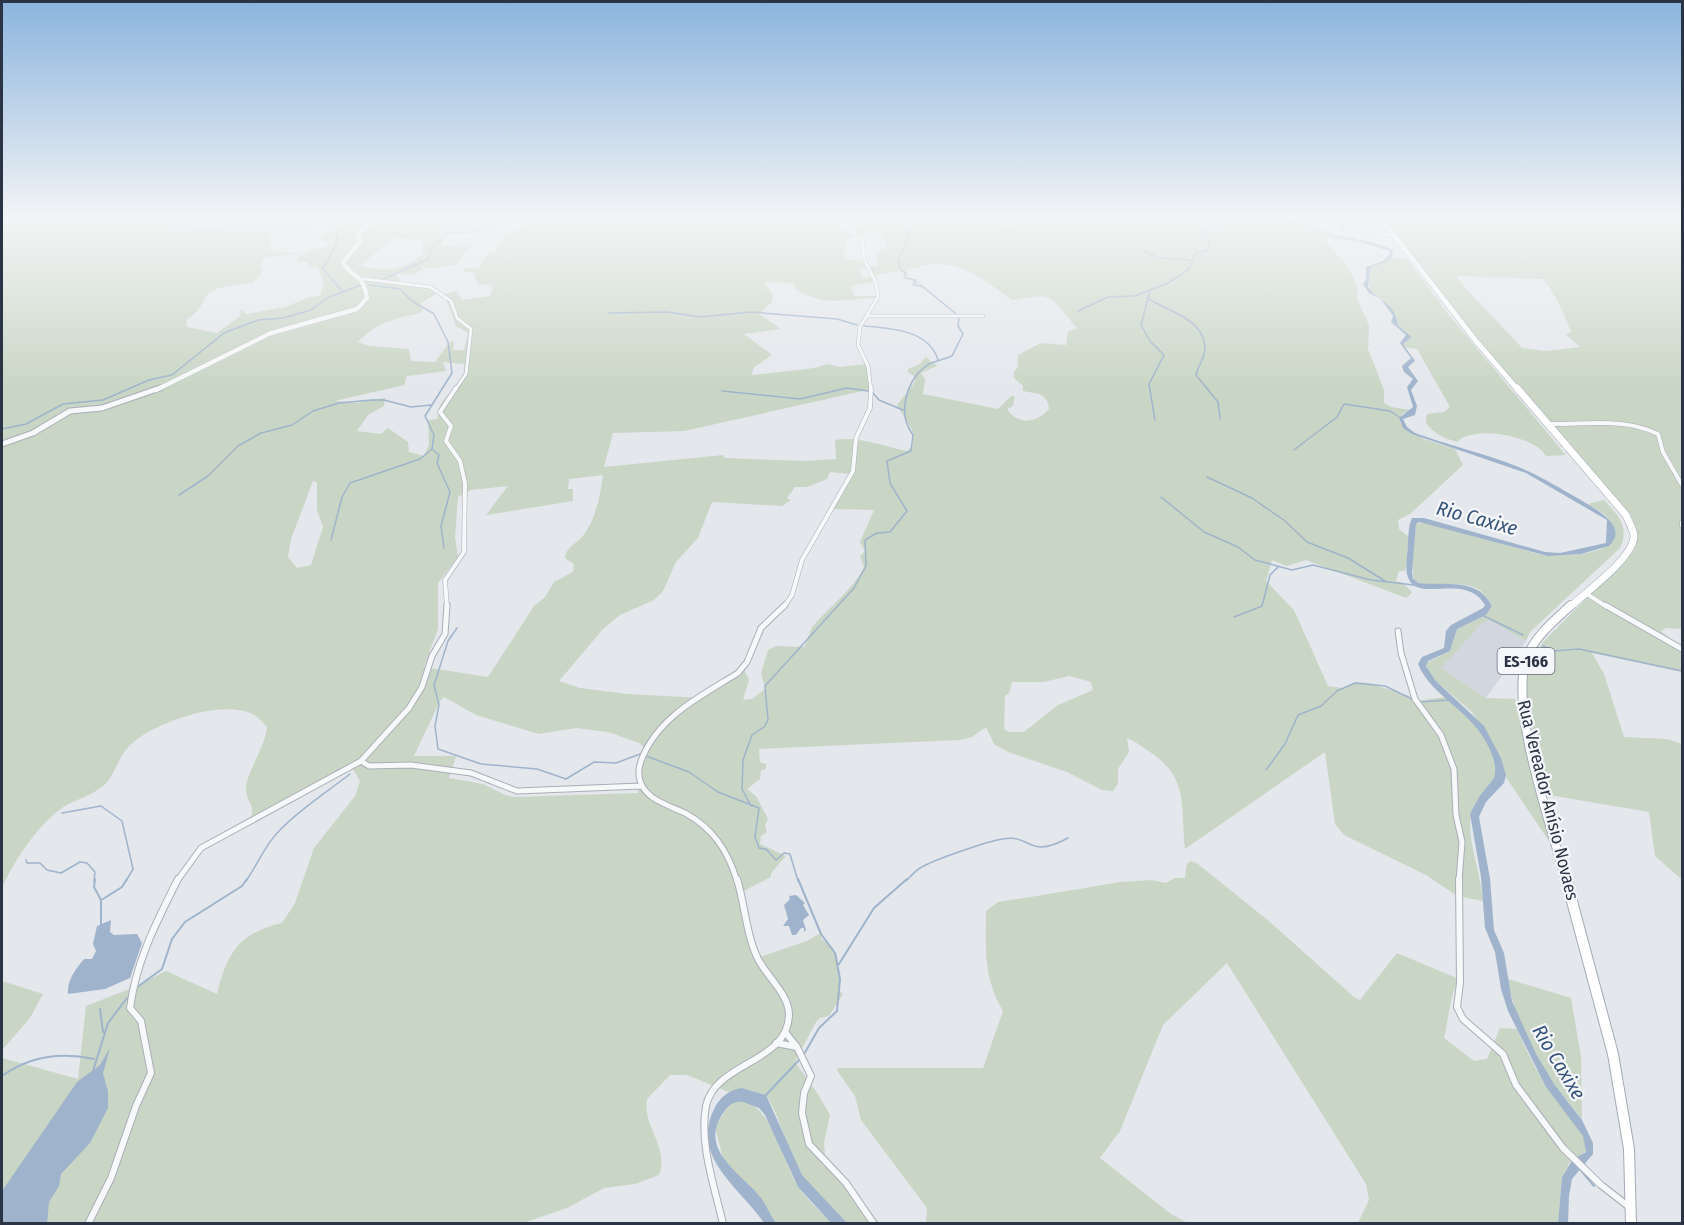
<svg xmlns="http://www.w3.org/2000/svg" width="1684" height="1225" font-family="'Fira Sans Condensed',sans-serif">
  <rect width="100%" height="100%" fill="#e4e7ec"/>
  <path fill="#d2d6de" d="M1491 619 1526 641 1486 698 1440 668 1482 623Z"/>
  <path fill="#c9d6c5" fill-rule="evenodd" d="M2 217H245V224L289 223 327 217H504C501 219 496 224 492 225 472 233 452 220 441 246L471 245 457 264 433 269 421 266 423 269C414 277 406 275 395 272L392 274 400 278 397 285 428 288 437 293 418 305 423 308 421 313C396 318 375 323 358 342L370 346 409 349 411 361 435 362 450 342 454 341 453 350H464L468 333 456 326 444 294 457 291 462 300 490 296 493 285 478 284 473 272H463L464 268 478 269 488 253H494L506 233C523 229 523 223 536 217H828L850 229 891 217H999L1002 226C1013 230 1019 225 1025 217H1263L1289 224 1300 223 1338 239 1367 245 1323 238 1348 267 1358 288 1357 299 1369 325 1368 349 1384 390V403L1391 407 1411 410 1402 414 1400 423 1424 439 1455 449 1463 465 1410 514 1398 520 1399 529 1409 537 1405 571H1399L1396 581 1403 583 1412 592 1410 595 1406 598 1306 560 1287 566 1272 560 1266 581 1294 610 1328 686 1343 688 1356 682 1369 683 1409 696 1416 701 1445 697C1465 709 1503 749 1495 775 1490 790 1470 808 1470 824 1470 847 1481 876 1483 901L1457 896 1426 875 1344 835 1335 824 1325 752 1185 849C1180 804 1190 777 1147 750 1141 746 1135 741 1127 738L1129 752 1118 769V784L1113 791 1102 790 1067 772 1008 752 994 744 986 727 972 737 960 740 759 749 760 762 766 764V769L761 770 760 779 747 789 756 796 768 819 765 825 767 832 761 836 760 844 786 856 771 873V877L738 894 754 959 807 941 821 933V939C843 950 839 970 839 991L843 994 829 1016 820 1018 816 1022 795 1062 818 1094 830 1115 824 1143 825 1155 842 1173 879 1223H847C829 1205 806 1187 795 1164 784 1141 780 1116 766 1095L746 1089 728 1092 687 1075H670L647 1099C642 1127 670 1147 659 1175L635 1184 604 1188 567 1208 523 1223H2V1058L78 1079 86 1006 132 988 166 971 217 994C227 953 239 933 282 923L295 903 314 848 355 796 360 781 350 764 249 826C257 801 248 808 246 790 244 777 265 748 267 727 262 721 257 716 250 713 219 700 153 723 130 745 117 758 116 775 103 786 90 797 72 800 59 810 33 831 16 859 2 887ZM328 227 319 241 328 242 326 248 310 249 311 252 306 253 271 251 269 235C290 229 308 230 328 227ZM871 232 881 234 887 248 881 250 877 255 878 266 868 267 865 261 844 259 845 240ZM395 237 424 240 421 245 424 252C407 271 383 272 360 266ZM300 254 297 262H308V268L318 267 324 284 320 296 309 297 286 307 246 314 241 309 240 316 217 333 187 327 186 320C200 311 199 308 207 295 214 286 242 284 253 283L263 271 260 265 266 257ZM932 264C963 262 988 282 1012 300 1056 292 1049 296 1077 328L1068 332 1066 345 1041 343 1018 355V367L1014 372V378L1023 386V391C1036 394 1048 392 1049 409 1037 423 1018 426 1007 409L1013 406 1015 396H1011L998 409 923 394 925 379 921 373 937 366 926 357 920 364 908 369V372L915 377V382L897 405 913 432V446L906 451C882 446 859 436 835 440L836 459 806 461 724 458 723 455 604 467 613 433 684 431 872 389 867 364 839 367 827 364 815 368 752 375 753 368 772 355 744 334 781 329 759 314 772 302 773 295 764 282 794 283 796 290C830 308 843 298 877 298V296H855L850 286 873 282 871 277 863 278 858 269 868 268 872 276 899 271 923 289 924 286 909 276 906 270ZM443 362 464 364C469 385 433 398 438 419L428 420 429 445 424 456 409 452 408 442 388 428 381 434 357 431 368 415 384 406 385 398 356 403 335 401 404 385 407 376 446 371ZM830 472 850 474 852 477 831 509 874 510 860 542 865 551 860 556 864 567C852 591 831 605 814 625 808 631 809 640 804 647L776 646 768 650 761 673 765 689 752 699 743 700 749 679 743 668 738 675 703 698 627 694 580 688 559 681 603 629 620 615 654 600 663 591 676 562 698 538 712 502 782 506 791 500 787 498 795 487H807L827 479ZM603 475C600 496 597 515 585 533 579 543 566 546 565 558L574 564 573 572 554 582 545 597 534 606 488 677 424 667 438 629V583L458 557 455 537 458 497 471 490 508 486 486 515 573 501V489H568L569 479ZM313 481 317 482V510L323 527 311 565 297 568 288 557 291 539ZM1069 676 1091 682 1093 690 1058 705 1024 732H1009L1004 729 1005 696 1009 693 1012 682H1044ZM444 697 476 715 539 734 576 728 608 732 639 743 646 749 638 793 514 797 505 795 483 784 449 778 456 756H414L440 701Z
    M1382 217H1682V629L1666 628 1661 631 1682 649V672L1592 653 1604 674 1624 737 1667 739 1682 744V880L1655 856 1649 812 1549 795 1528 716 1526 680 1530 663 1544 641 1634 550 1637 539 1631 518 1523 397ZM1456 276 1543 279C1556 295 1564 313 1571 332L1565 334 1580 347 1546 351 1522 348C1500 323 1476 302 1456 276Z
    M1392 258H1406L1449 315 1566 455 1546 456C1535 436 1474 424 1457 442 1444 438 1434 434 1426 423L1427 414 1444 412 1450 407 1417 349 1403 347 1404 341 1412 338 1398 326C1395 306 1382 302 1369 288L1371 267Z
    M1604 500C1618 515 1630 527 1620 548L1530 632 1526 641 1490 620 1482 623 1441 668 1486 698 1515 699 1555 850 1505 776 1501 758 1473 713 1435 680 1429 673 1426 663 1450 651 1457 629 1486 615 1492 606C1474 568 1438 595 1414 580L1412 566 1416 524 1426 522 1538 554C1556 557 1601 556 1613 541 1620 522 1602 512 1588 504Z
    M1191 861 1198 864 1270 922 1354 997 1360 1000 1397 953 1459 979C1449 996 1449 1019 1444 1038L1474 1061 1487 1059 1500 1028 1517 1029C1525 1048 1534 1066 1545 1084 1557 1105 1587 1124 1586 1151L1570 1162 1562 1177 1558 1223H1358L1369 1200 1366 1184 1227 963 1163 1025 1120 1131 1100 1158 1171 1214 1188 1223H926L927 1208 861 1120 855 1096 838 1072 837 1068H983L1003 1011C983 976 986 950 986 911L998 902 1049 894 1121 882 1152 880 1166 883 1175 878H1185L1187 864Z
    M1508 979 1571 998 1581 1057 1582 1120C1574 1107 1562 1096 1553 1083 1532 1053 1513 1014 1508 979Z
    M2 981 43 994 30 1018 2 1050Z
    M734 1102C768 1092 783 1163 797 1185 806 1199 820 1211 831 1223H776L761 1199 724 1162 715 1127 726 1110Z"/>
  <path fill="#9fb4cc" d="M1263 217H1299C1314 238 1374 237 1392 250L1393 257 1387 262 1371 267 1368 287C1380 303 1395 302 1398 326L1412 337 1403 344 1415 361 1408 367 1418 381 1411 390 1417 406 1415 415 1403 419 1407 427 1415 433C1448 445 1483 453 1516 466 1539 475 1559 488 1581 500 1595 509 1630 526 1609 546L1581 554 1548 556 1419 522 1416 524 1412 572 1413 579 1419 583C1445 586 1478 577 1492 606L1486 615 1457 629 1450 651 1428 661 1426 666 1435 680 1484 726 1501 758 1506 775 1504 783 1486 802 1479 817 1490 879 1494 930 1504 953 1512 1001 1536 1054 1554 1084 1582 1120 1593 1143V1154L1572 1179 1569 1196 1568 1223H1558L1562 1177 1573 1159 1586 1152 1583 1136 1546 1087 1508 1011 1501 989 1495 952 1485 928 1481 877 1470 814 1479 797 1494 778C1497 768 1494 759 1490 750 1473 710 1432 698 1418 664L1422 657 1444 648 1446 631 1451 625 1483 608 1485 605C1462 565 1399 619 1407 555 1409 543 1407 528 1412 518H1424L1545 552 1560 553 1606 543 1607 520 1526 473 1412 434 1403 428 1399 418 1413 407 1407 387 1413 379 1404 372 1402 366 1411 358 1400 343 1406 335 1391 322 1393 316 1381 299 1369 293 1363 284 1366 280V267L1383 261 1390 254 1389 251 1356 241 1338 239 1300 223 1289 224Z
    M796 895 805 903 803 905 809 915 803 920 806 930 804 932V928H801L796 935H792L789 926H783L788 919 784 905 790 899 789 896Z
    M111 920 110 932 114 935 137 934 142 943 130 978 105 989 68 994C67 980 75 970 84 959H92L96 951 93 944 97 926Z
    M110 1048 103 1073 108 1092V1108L90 1143 61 1174 59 1186 49 1202 47 1223H2V1191L77 1082 100 1065Z
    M742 1088 766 1095 802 1175 847 1223H831L798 1187 765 1115 759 1108 743 1102C734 1101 729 1105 724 1112 696 1150 743 1174 762 1199 767 1207 771 1216 776 1223H764C741 1188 690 1158 714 1109 720 1097 729 1090 742 1088Z"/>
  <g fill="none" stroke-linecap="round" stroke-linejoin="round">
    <path stroke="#9fb4cc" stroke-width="1.5" d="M165 217 174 227C226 233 280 221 333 224
      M330 217C343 239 336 249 322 268L342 291
      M435 217 448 227V233
      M903 217 912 223
      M915 217 909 225 911 229 898 262 900 269 906 273 904 278 916 280 913 285 922 286 956 314
      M1343 219 1346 224 1340 226 1354 239
      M444 224 448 217
      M1143 251 1159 258 1191 260
      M383 279 429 259 431 247 450 233 472 232 533 217
      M1150 291 1141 325 1150 341 1164 355 1149 384 1155 420
      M1147 298C1167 311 1205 319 1205 348 1205 358 1198 366 1196 375L1218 402 1220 419
      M1078 311 1108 297 1134 296 1168 283 1188 270 1196 253 1207 251 1209 243 1200 229 1224 225 1235 217
      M609 313 667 312 700 317 751 312 837 319 857 325
      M864 326C891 328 929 330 938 360
      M722 391 800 399 847 388 868 391
      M873 393 879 400 903 410
      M2 429 26 424 63 404 103 400 149 380 172 375 224 333 258 320 283 318 311 310 327 298 361 285
      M433 450 439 455 437 463 450 492 441 526 444 548
      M1294 450 1337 417 1344 404 1390 411 1399 417
      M1207 477 1252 498 1285 521 1307 542 1348 558 1385 581
      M179 495 208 476 238 446 261 433 292 425 313 411 339 403 372 400H384L411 407 431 405
      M1161 497 1204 532 1238 547 1255 560 1292 570 1313 565 1371 580 1414 585
      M331 540 342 497 350 483 420 459 432 449 434 435 425 416 452 373 448 342 434 314 412 301 400 289 369 285
      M1484 616 1523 635
      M1234 617 1262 606 1270 575 1278 567
      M457 628 448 641 434 685 439 705 435 726 438 749 481 764 537 769 566 779 594 762 616 763 640 754
      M1543 646 1554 651 1579 649 1682 671
      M1419 702 1450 700
      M646 756 689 772 718 792 759 808 755 837 759 848 766 849 776 860 784 853 790 854 798 881
      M1266 770 1285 744 1298 715 1321 706 1337 691 1355 683 1385 686 1412 699
      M751 806 742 789 743 760 752 735 764 727 768 720 765 686 854 588 866 566 865 540 877 533 890 532 907 511 890 483 887 461 911 451 913 435C896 413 907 378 929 364 936 361 945 359 952 356L963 334 958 326 959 317
      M62 813 101 806 122 821 133 869 126 881
      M26 860 27 863H40L47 870 61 873 80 862 87 863 95 872 94 881
      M246 881C258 864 265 844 280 830 300 809 327 792 350 774
      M906 881C910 877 915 871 920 868 933 860 988 841 1003 839 1033 834 1027 860 1068 838"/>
    <path stroke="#9fb4cc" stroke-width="2" d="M95 879 94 887 101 900V924
      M798 879 821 934 835 953 840 979 837 1011 819 1028 803 1056
      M103 899 122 887 127 879
      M839 964 874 908 907 879
      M136 988 162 969 172 939 185 922 242 886 247 879
      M100 1009 103 1032
      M93 1071 108 1023 127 998
      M2 1076C30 1056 61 1052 94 1059
      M766 1095 800 1059
      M1579 1168 1594 1186"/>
    <g stroke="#a9aeb7" stroke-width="4">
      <path id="minor-far3" d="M830 217 862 240 864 259 876 283 878 297 860 327 858 345 868 366 871 390
        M1340 217 1362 228 1395 237
        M364 279 430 287 451 301 457 318 471 329 466 374 455 390
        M867 316H983"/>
    </g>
    <g stroke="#a9aeb7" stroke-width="5">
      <path id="minor-far2" d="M1547 424C1584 425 1624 417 1658 434L1663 452 1682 485
        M1682 522V526
        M1587 594 1607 607
        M447 607 445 580 464 552 465 483 460 461 446 441 451 426 440 412 456 388
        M784 607 792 595 802 560 853 471 856 438 870 408 871 388"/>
    </g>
    <g stroke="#a9aeb7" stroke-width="7">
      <path id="minor-far1" d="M1605 605 1682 649
        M1398 631 1401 653 1415 699 1441 735 1454 769 1456 815 1462 842 1459 881
        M361 761 369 766 411 765 471 773 517 791 641 786
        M177 881 201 848 361 761 409 708 422 687 432 656 445 634 447 605
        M737 881C728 851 713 828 685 813 674 808 662 804 652 797 640 788 636 775 641 761 657 717 701 696 738 673L747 662 761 628 785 605"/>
    </g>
    <g stroke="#a9aeb7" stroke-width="8">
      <path id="minor" d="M1459 879 1460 983 1457 1007 1463 1019 1503 1054 1516 1085 1563 1148 1601 1185 1628 1206
        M776 1043 797 1047 785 1032
        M797 1047 811 1076 804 1093 802 1113 809 1144 846 1183 874 1224
        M88 1224 111 1178 136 1106 151 1073 141 1021 130 1008C136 961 157 921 178 879
        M723 1224C715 1188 699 1144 706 1106 715 1062 788 1063 789 1015 789 994 767 977 758 959 746 934 745 905 737 879"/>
    </g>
    <g stroke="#a9aeb7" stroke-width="5">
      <path id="tertiary-far1" d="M156 390 271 333 357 309 367 298C363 271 351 279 343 262L360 242 358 233 370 222 369 217"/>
    </g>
    <g stroke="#a9aeb7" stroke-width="7">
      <path id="tertiary" d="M2 444 33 433 70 411 102 408 160 388"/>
    </g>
    <g stroke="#a3abb8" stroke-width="6">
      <path id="primary-far3" d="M1380 217 1476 341 1518 390"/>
    </g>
    <g stroke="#a3abb8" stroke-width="8">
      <path id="primary-far2" d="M1517 388 1626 515C1629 522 1634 530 1634 537 1632 559 1586 592 1570 607"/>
    </g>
    <g stroke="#a3abb8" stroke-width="10">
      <path id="primary-far1" d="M1566 881C1552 827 1508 707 1527 657 1535 636 1555 620 1571 605"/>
    </g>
    <g stroke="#a3abb8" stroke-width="12">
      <path id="primary" d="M1566 879 1613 1054 1629 1149 1631 1224"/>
    </g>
    <use href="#minor-far3" stroke="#f7f8fa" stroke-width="3"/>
    <use href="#minor-far2" stroke="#f7f8fa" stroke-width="4"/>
    <use href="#minor-far1" stroke="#f7f8fa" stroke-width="5"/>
    <use href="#minor" stroke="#f7f8fa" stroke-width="6"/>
    <use href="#tertiary-far1" stroke="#f7f8fa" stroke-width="4.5"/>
    <use href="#tertiary" stroke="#f7f8fa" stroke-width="5"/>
    <use href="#primary-far3" stroke="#fff" stroke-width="5"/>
    <use href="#primary-far2" stroke="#fff" stroke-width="7"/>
    <use href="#primary-far1" stroke="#fff" stroke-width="8"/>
    <use href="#primary" stroke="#fff" stroke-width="10"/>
  </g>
  <linearGradient id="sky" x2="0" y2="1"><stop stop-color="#8bb4dd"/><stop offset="0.56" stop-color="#f3f4f6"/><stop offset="1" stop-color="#f3f4f6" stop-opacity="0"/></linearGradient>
  <rect width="1684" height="388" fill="url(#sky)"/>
  <g text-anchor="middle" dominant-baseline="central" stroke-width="4.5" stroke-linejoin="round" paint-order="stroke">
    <rect fill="#f4f6f9" stroke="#676e7b" stroke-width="1.5" x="1497.5" y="648" width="57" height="26" rx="4.5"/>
    <g font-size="16" font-weight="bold" fill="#2b3445">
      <text x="1526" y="661">ES-166</text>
    </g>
    <g font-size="18" fill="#2b3445" stroke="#f4f6f9">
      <text transform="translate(1548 800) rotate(76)">Rua Vereador Anísio Novaes</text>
    </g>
    <g font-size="20" font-style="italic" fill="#34527a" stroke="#f4f6f9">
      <text transform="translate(1477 518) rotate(15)">Rio Caxixe</text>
      <text transform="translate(1559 1062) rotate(59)">Rio Caxixe</text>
    </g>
  </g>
  <rect width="1684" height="1225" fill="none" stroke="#2b3445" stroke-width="6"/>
</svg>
